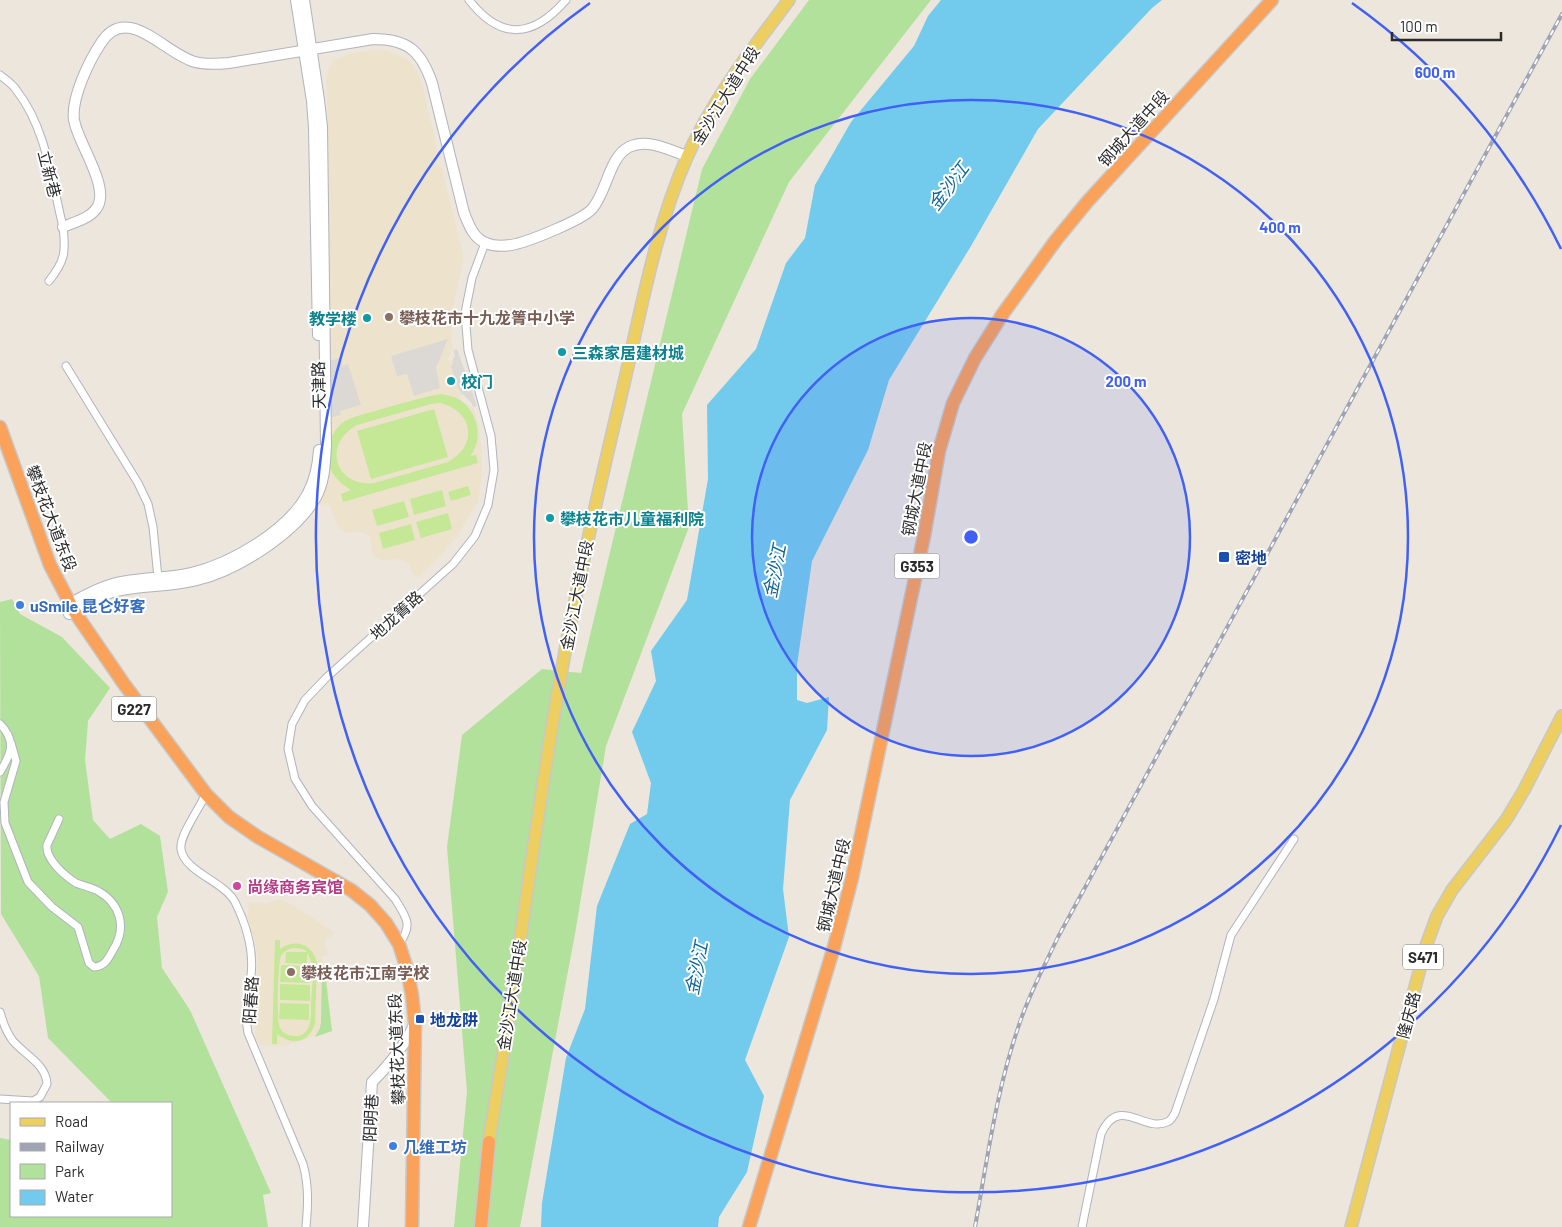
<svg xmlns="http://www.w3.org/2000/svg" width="1562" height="1227" font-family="Barlow,'Noto Sans SC',sans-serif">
  <rect width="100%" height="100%" fill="#ece6dd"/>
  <path fill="#ede3cd" d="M374 50 388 51 399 55 409 61 417 71 422 84 437 149 435 155 438 165 442 169 464 257 452 311 451 337 453 347 448 360 453 363 451 367 458 392 463 394 460 399 474 409 479 428 482 451 481 481 478 502 455 539 419 578 411 572 409 564 399 559 382 561 376 558 372 552 370 537 361 532 346 533 341 530 337 526 331 507 327 504 320 505 327 419 341 415 338 391 326 362 328 117 326 78 329 67 333 61 348 54Z
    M280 899 298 908 335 933 324 942 329 955 322 957 327 979 332 1031 284 1046 260 1045 255 1039 258 957 254 940 247 923 249 902 264 904Z"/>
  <path fill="#b2e19b" d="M809 0H931L789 182 682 414 689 527 606 746 575 934 520 1227H454L467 1092 447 847 462 735 542 669 581 673 702 169 750 79Z
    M12 599 20 614 62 637 110 688 88 721 85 760 93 820 110 839 141 824 160 836 168 892 157 917 162 968 190 1010 271 1193 263 1195 268 1227H0V1138L11 1140V1216H171V1103H112L48 1038 39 976 1 914 0 602Z
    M324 965 332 1031 315 1037 320 1028 321 1022 322 966Z"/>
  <path fill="#c5e897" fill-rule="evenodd" d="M442 394C446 395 450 396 454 397 476 406 486 437 470 456L476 455 478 463 343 502 341 494 351 490C338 482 327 471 327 454 328 442 333 431 342 423 352 416 366 414 378 410 395 405 413 400 430 396ZM440 403C474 411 478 446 448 462L374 483C335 487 322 444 357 425L431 404Z
    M434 409 448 457 371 479 357 431Z
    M468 486 471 495 451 501 448 492Z
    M442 490 446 506 414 515 410 499Z
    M404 501 409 517 377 526 372 510Z
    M448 513 452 529 421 538 416 522Z
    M411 524 415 540 383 549 379 533Z
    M275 940H280V949C296 938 313 944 317 963L315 1024C308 1043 293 1046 277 1034V1044H272ZM293 948 303 949 307 952H286L285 963 307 964V953C316 965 312 986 311 1001 311 1014 313 1038 293 1036 287 1035 283 1033 280 1028 276 1022 278 963 281 956 284 951 288 949 293 948Z
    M281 965 311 966 310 983 280 982Z
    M280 984 310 985V1001L280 1000Z
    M280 1003 309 1004V1020L279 1019Z"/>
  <path fill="#dcd9d4" d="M448 339 436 368 440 388 414 396 407 374 397 376 391 356Z
    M457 349 477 406 473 407 471 402 459 391 451 367 453 363 452 361 455 356 453 350Z
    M340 358 343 366 348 364 361 405 340 411 341 415 326 419 325 362Z"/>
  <path fill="#72caec" d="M941 0H1162L1152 8 1038 129 971 246 889 380 868 450 812 561 797 665V700L807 703 829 697 827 730 790 800 783 889 789 937 745 1060 764 1096 747 1172 719 1217 718 1227H541L542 1203 566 1058 585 1009 597 906 630 824 647 814 651 783 632 732 656 681 651 651 687 600 708 479 707 405 756 349 786 263 805 238 815 185 851 122 914 46 928 16Z"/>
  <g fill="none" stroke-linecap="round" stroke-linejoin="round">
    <g stroke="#b1b3be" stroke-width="9">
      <path id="street" d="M469 0C501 41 533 38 566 0
        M0 75C6 80 13 84 17 91 46 128 52 182 63 227 66 252 65 261 49 281
        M66 366 138 483 148 504 153 527 158 578
        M0 724C17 741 11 754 0 772
        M11 743 16 761 4 802 5 823 28 882 52 907 78 927 89 963 94 967C105 966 108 959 113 950 127 928 121 904 98 891 91 887 83 886 76 883 65 876 45 859 47 845L59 819
        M206 794C200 807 179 836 181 849 184 872 224 881 235 902 246 924 254 950 251 976 249 995 244 1013 248 1033L303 1164C309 1186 308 1205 306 1227
        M399 944C413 925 407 918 395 899L312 806 295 779 288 749 292 724 305 700 327 677 453 564 475 536 488 505 494 470 491 436 468 350 465 313 472 278 485 243
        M0 1012C3 1023 6 1032 13 1041 25 1055 46 1064 47 1084L40 1097 33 1101 0 1099
        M1082 1227 1101 1134C1119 1094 1144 1133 1167 1122 1171 1121 1173 1116 1175 1113L1214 999 1231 935 1294 839"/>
    </g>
    <g stroke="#b1b3be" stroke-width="12">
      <path id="secondary" d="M296 0 312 101 314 128 318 335
        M63 227C74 222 89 219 96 209 112 189 78 144 74 120 71 98 89 61 101 43 127 2 165 54 195 62 206 65 218 64 229 63L373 39C408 39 421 51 432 83L464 213C469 225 473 238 486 243 495 247 507 246 516 244 532 240 582 220 592 209 607 192 609 157 629 147 648 138 669 150 687 156
        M65 607C84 595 105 584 127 581 149 577 170 578 191 573 231 564 289 530 308 493 315 480 318 465 319 450
        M69 614C84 605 100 595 117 591 143 585 171 587 197 580 236 571 294 534 315 499 325 482 325 463 326 444L322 127 319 100 304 0
        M363 1227 372 1082C389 1065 404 1047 414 1025"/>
    </g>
    <g stroke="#c8c8c8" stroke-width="14">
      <path id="primary" d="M487 1151C514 1000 531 848 557 697 574 596 597 496 621 396 640 316 654 232 687 157 712 100 752 49 789 0
        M1351 1227 1426 946 1437 916 1452 890 1506 820 1524 790 1562 716"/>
    </g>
    <g stroke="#c8c8c8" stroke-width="15">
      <path id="highway" d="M0 427 50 565 74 611 124 684 206 794 229 817 258 837 351 890 370 905 386 923 399 944 407 969 412 995 415 1024 412 1227
        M481 1227 489 1142
        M749 1227 834 947 852 878 924 536 939 451 953 403 975 358 1002 315 1056 240 1088 201 1272 0"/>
    </g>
    <use href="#street" stroke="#fff" stroke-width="7"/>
    <use href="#secondary" stroke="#fff" stroke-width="10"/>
    <use href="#primary" stroke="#edce61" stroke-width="11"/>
    <use href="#highway" stroke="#faa15a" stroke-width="12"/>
    <g stroke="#a0a3b4" stroke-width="4">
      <path id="rail" d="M975 1227C987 1161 996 1092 1018 1028 1028 996 1044 967 1058 937L1562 14"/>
    </g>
    <use href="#rail" stroke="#fff" stroke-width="2" stroke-dasharray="5.5" stroke-linecap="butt"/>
  </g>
  <circle cx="971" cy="537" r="219" fill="#4160f5" fill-opacity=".12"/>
  <g fill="none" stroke="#4160f5" stroke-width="2.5">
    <circle cx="971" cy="537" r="219"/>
    <circle cx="971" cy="537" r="437"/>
    <path d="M1561 825A656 656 0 1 1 590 3M1352 3A656 656 0 0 1 1561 249"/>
  </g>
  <g fill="#8d6e63" stroke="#fff" stroke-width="2">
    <circle cx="389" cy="317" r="5"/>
    <circle cx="291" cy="972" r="5"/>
  </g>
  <g fill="#0f9aa8" stroke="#fff" stroke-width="2">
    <circle cx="367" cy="318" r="5"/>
    <circle cx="562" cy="352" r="5"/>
    <circle cx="451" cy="381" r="5"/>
    <circle cx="550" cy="518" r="5"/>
  </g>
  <g fill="#1a4fb4" stroke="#fff" stroke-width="2">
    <rect x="1218" y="551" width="12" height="12" rx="2.5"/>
    <rect x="415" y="1014" width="10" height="10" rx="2.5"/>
  </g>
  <g fill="#3f7fe0" stroke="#fff" stroke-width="2">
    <circle cx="20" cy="605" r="5"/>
    <circle cx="393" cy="1146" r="5"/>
  </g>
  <circle fill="#d1479c" stroke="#fff" stroke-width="2" cx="237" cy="886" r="5"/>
  <g text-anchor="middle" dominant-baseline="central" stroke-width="4" stroke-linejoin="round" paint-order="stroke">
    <g fill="#fff" stroke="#6b6b6b" stroke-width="1">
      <rect x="894.5" y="553.5" width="45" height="25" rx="4"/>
      <rect x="111.5" y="696.5" width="45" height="25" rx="4"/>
      <rect x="1403" y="944.5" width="40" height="25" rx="4"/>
    </g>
    <g font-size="15" font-weight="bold" fill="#2b2b2b">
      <text x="917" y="566">G353</text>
      <text x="134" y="709">G227</text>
      <text x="1423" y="957">S471</text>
    </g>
    <g font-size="16" fill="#2b2b2b" stroke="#fff">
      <text transform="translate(725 95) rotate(-58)">金沙江大道中段</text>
      <text transform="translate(1133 128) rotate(-48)">钢城大道中段</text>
      <text transform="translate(50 174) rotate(76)">立新巷</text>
      <text transform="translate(318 385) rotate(-91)">天津路</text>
      <text transform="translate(916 489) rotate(-79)">钢城大道中段</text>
      <text transform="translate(52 518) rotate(69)">攀枝花大道东段</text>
      <text transform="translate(576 595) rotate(-79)">金沙江大道中段</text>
      <text transform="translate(396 615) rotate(-42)">地龙箐路</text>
      <text transform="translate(833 885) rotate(-77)">钢城大道中段</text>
      <text transform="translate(511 995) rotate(-81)">金沙江大道中段</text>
      <text transform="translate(250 1000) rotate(-86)">阳春路</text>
      <text transform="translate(1408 1015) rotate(-75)">隆庆路</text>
      <text transform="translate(396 1049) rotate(-92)">攀枝花大道东段</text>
      <text transform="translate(370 1118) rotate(-87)">阳明巷</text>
    </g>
    <g font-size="16" font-weight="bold" fill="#785e54" stroke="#fff" text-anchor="start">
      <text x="399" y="317">攀枝花市十九龙箐中小学</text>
      <text x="301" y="972">攀枝花市江南学校</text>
    </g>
    <g font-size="16" font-weight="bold" fill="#0d838f" stroke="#fff" text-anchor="start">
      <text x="357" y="318" text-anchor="end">教学楼</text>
      <text x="572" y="352">三森家居建材城</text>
      <text x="461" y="381">校门</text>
      <text x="560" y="518">攀枝花市儿童福利院</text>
    </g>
    <g font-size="16" font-weight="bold" fill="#164399" stroke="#fff" text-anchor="start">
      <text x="1235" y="557">密地</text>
      <text x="430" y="1019">地龙阱</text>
    </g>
    <g font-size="16" font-weight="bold" fill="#366cbe" stroke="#fff" text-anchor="start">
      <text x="30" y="605">uSmile 昆仑好客</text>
      <text x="403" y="1146">几维工坊</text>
    </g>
    <g font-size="16" font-weight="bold" fill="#b23c85" stroke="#fff" text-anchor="start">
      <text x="247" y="886">尚缘商务宾馆</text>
    </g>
    <g font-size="18" font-style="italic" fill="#116898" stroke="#fff">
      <text transform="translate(948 186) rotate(-53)">金沙江</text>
      <text transform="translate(774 571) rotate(-79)">金沙江</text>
      <text transform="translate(696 968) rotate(-79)">金沙江</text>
    </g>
  </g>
  <circle cx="971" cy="537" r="8" fill="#4160f5" stroke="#fff" stroke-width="2.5"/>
  <g font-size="15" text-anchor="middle" font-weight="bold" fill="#4160f5" stroke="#fff" stroke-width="4" stroke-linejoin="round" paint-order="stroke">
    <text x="1435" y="78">600 m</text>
    <text x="1280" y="233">400 m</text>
    <text x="1126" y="387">200 m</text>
  </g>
  <rect x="10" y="1102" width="162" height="115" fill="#ffffff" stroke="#aaaaaa"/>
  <rect x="20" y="1118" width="25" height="8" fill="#edce61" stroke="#aaaaaa"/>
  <text x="55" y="1127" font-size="15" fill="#2b2b2b">Road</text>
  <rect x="20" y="1143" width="25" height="8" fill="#a0a3b4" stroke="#aaaaaa"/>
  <text x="55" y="1152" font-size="15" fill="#2b2b2b">Railway</text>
  <rect x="20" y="1164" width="25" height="15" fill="#b2e19b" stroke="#aaaaaa"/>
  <text x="55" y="1177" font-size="15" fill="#2b2b2b">Park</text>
  <rect x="20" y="1190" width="25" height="15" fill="#72caec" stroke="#aaaaaa"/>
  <text x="55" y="1202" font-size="15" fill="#2b2b2b">Water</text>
  <path d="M1392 32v8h109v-8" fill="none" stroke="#2b2b2b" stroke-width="2.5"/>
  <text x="1400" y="32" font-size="15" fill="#2b2b2b" stroke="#ffffff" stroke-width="4" paint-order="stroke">100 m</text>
</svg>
